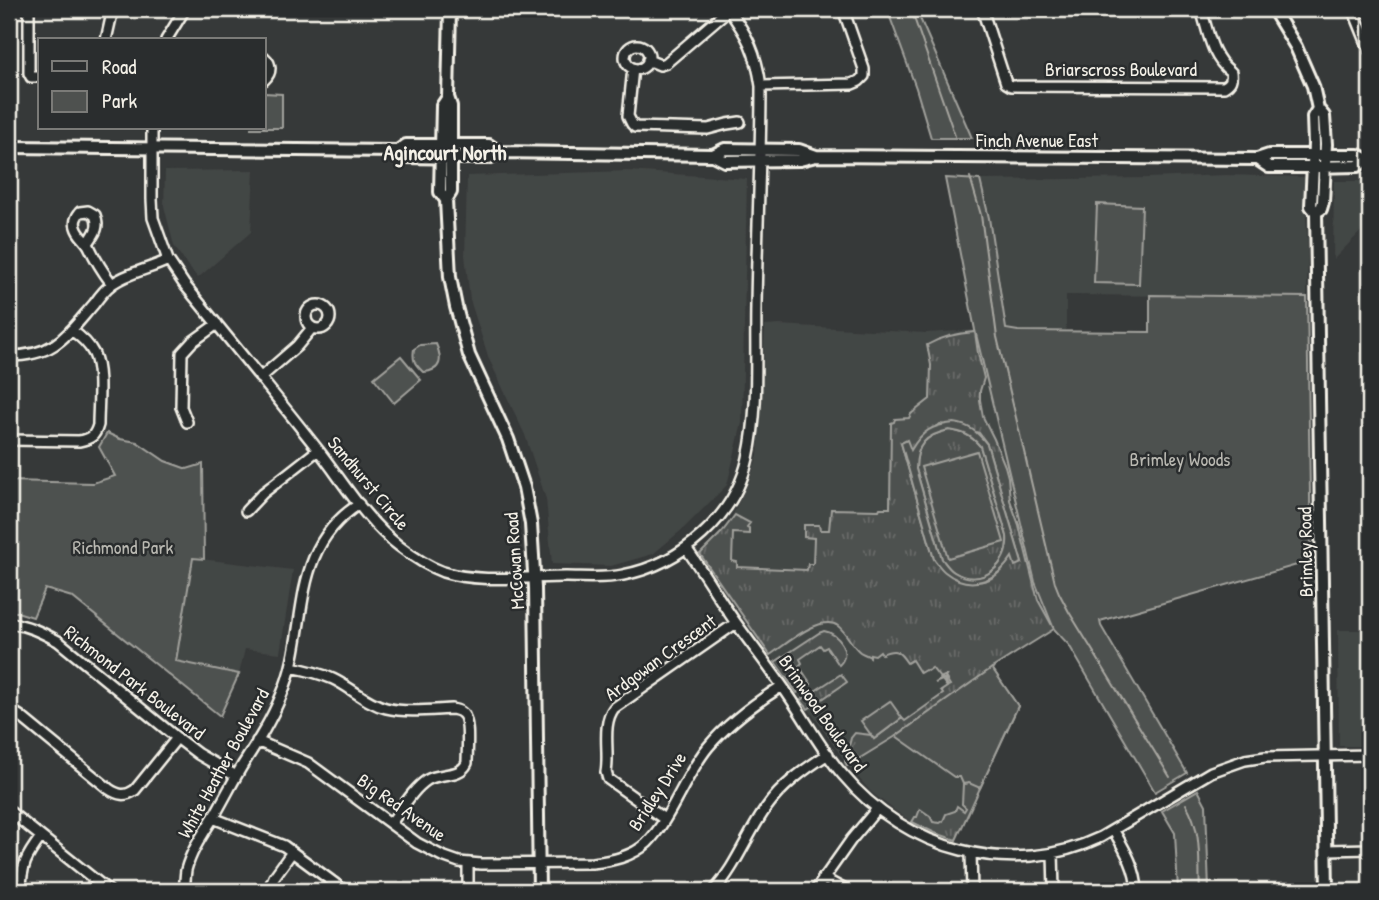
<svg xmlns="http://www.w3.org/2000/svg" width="1379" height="900" font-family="'Patrick Hand',sans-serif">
  <defs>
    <pattern id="grass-tufts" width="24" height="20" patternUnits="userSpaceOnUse" patternTransform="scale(1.75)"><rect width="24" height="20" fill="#4e514f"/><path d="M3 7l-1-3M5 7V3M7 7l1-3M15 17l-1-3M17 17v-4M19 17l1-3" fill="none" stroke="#686a68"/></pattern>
  </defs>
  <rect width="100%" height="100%" fill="#363939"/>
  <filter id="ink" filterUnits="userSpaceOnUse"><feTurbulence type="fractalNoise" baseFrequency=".0143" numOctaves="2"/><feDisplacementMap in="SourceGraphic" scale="14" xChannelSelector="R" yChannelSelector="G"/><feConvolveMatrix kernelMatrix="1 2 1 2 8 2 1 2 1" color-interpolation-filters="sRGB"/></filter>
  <g filter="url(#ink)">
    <path fill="#434645" d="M254 170 251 232 198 278 187 265 174 246 164 206 165 171Z
      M628 171 747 179 742 423 727 485 684 528 653 554 611 566 552 564 546 499 525 435 489 359 470 300 465 255 467 176Z
      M1226 175 1304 177 1308 251 1307 297 1066 295V330L1018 331 1005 329 989 218 980 180 1147 178Z
      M1334 181H1370V222L1333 260Z
      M780 325 926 333 975 330 1035 582 1054 629 992 668 1018 706 957 837 935 833 912 822 894 810 871 792 849 767 699 553 728 525 749 481 758 455 765 326Z
      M193 558 293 570 280 653 245 649 239 674 176 661Z
      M1338 630H1370V746H1339Z"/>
    <path fill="url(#grass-tufts)" stroke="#a1a19c" stroke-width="2" fill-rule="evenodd" d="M975 332 978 353 984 378 980 391V400L983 417 994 439 1005 466 1008 477 1010 500 1019 525 1035 589 1038 600 1054 629 992 668 1018 706 956 840 935 833 912 822 915 817H917L920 809 930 816 933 822 940 823 943 821 946 814 955 811 957 806 964 811 966 808 962 804 963 784 969 783 929 713 896 736 847 766 845 762 851 738 855 733 871 735 874 739 902 718 905 721 943 694 941 691 947 687 942 680 935 683 942 679H944L948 686 950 685 945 677 947 675 940 678 932 668 928 671 925 670 920 673 912 660 907 663C899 651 896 648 882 654L880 651 875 655 870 654V657C867 655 863 654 860 652 851 645 847 633 838 626 821 613 785 645 770 655L700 554 722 532 735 515 750 523 747 527 749 528V534L733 533 732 561 737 562V567L807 570 808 564H813L814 538 804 537V525H819L820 530H829L831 509 879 510 880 508H890L891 423 894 422 895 419 909 418 911 414 930 399 931 365 927 345C943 336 957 333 975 332ZM940 424 979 433 987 444 1022 563 1012 556C1000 576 985 588 961 578 946 573 944 572 934 559L901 443 911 451Z
      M949 430C963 432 970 435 980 446L1007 536C1010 565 981 589 954 572 949 569 946 564 942 559L916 469C916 445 925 435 949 430Z
      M824 631C839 633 852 653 839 665L827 647 823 649 820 645 800 659 802 663 799 666 811 684 797 693 775 662 819 633Z
      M841 674 847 682 808 709 801 700Z"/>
    <path fill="#4e514f" stroke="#a1a19c" stroke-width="2" fill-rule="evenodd" d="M887 9H916L972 138H931L916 88Z
      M264 93 282 94V128H250H264Z
      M945 178 980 180 989 218 1006 329 1018 331 1150 332V295L1307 297 1311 561 1100 621 1101 626 1187 773 1155 792 1069 645 1054 629 1035 582 975 330Z
      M1097 204 1142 206 1139 284 1094 283Z
      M436 344C442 358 443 371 423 372 415 364 412 361 414 349L420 345Z
      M401 356 421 380 394 403 374 378Z
      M954 423C970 425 977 432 987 444L1022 563 1015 566 1012 557C996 581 970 592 945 572 941 569 937 563 934 559L901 443 907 440 911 450C922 431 932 425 954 423ZM949 430C963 432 971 435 980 446L1007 536C1010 565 981 589 954 572 949 569 946 564 942 559L916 469C916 445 925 435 949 430Z
      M107 433 120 439 137 442 165 461 187 469 203 464 204 559 193 558 176 661 239 674 220 716 72 597 45 589 33 617 17 612H9V481L93 483 115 476 99 447Z
      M977 451 1004 542 948 558 921 467Z
      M992 668 1018 706 980 788 969 783 963 784 960 777H954L896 736Z
      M890 701 902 718 874 739 861 721Z
      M1198 790 1206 805 1209 891H1178L1175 833 1162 811Z"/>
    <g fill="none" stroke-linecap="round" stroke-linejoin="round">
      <path stroke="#a8a7a1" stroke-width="2" d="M911 9 955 136
        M970 177 981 215 997 337 1055 583 1059 593 1069 612 1170 777
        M1186 804C1203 833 1198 860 1200 891"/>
      <g stroke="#f4f1e8" stroke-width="14">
        <path id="minor" d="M29 9V73L31 77H40
          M982 9 1006 83 1011 86 1224 87C1231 83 1232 80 1231 72 1211 57 1208 31 1201 9
          M1353 9 1370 51
          M106 40 113 9
          M166 40 185 9
          M625 57a12 12 0 1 1 24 0a12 12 0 1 1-24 0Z
          M264 57C272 64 272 73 264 80
          M648 60 660 65 666 63 728 10
          M633 68 628 116 632 124 635 127 708 129 727 124 740 122
          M761 86 852 84 859 81 864 76V69L843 9
          M152 128V199L153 218 168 260 184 284C229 339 275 395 319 451 344 483 366 521 399 546 412 556 427 566 443 572 477 583 529 577 566 577 585 577 605 579 623 575 681 564 735 517 748 458 759 409 755 356 756 306 757 233 761 159 761 86 756 52 748 36 728 9
          M88 243C95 233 100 227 95 215L88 211 80 212C76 217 74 221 76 227 78 235 85 239 89 246 95 259 103 272 112 284
          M306 317a12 12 0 1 1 24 0a12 12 0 1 1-24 0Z
          M9 356C55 356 66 336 94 304 99 297 105 289 112 284 128 272 151 269 168 260
          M260 378 297 346 312 328
          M187 422 181 407 182 353 192 342 217 324
          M9 440 79 441C91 439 95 436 98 425 98 405 102 372 94 354 89 344 80 336 71 330
          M246 511 263 493 318 450
          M686 548C704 573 719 599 736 623 754 648 772 671 789 696 807 722 822 751 843 775 906 850 1011 880 1101 837L1211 772 1245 760 1265 757 1370 755
          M9 623C27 625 41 632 58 641L177 738 198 754 236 776
          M291 667C306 670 320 673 333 679 352 688 366 703 386 708 407 713 431 710 452 709 456 710 460 710 463 714 470 721 467 752 467 763 460 778 440 772 427 780 412 790 402 809 391 823
          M9 709 20 716 109 789C118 795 125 797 135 790L177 738
          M257 741 308 763 417 843 442 856 459 862 481 864 592 863C611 861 632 857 647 843 671 819 685 775 708 747 729 722 755 703 782 686
          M9 811 109 891
          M213 818 284 846 345 891
          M664 819 608 779 606 772C610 752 601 725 614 708L736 623
          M1114 831C1125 850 1136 868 1137 891
          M1327 850 1370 849
          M971 853 972 891
          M1053 853 1054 891
          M823 878 847 891
          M21 891C21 866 26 857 41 837
          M184 891C185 884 185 877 186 870 191 851 203 834 213 818 223 801 232 783 242 766 256 744 271 721 281 696 311 629 286 552 359 504
          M268 891 274 877 292 852
          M468 891V864
          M714 891C736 866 747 835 766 808 782 785 805 769 828 754
          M815 891 851 840 877 809"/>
      </g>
      <g stroke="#f4f1e8" stroke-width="16">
        <path id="major" d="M1273 9 1296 47 1313 86 1318 109 1324 116 1326 144 1323 202 1321 209 1316 212
          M448 97 442 106 440 192 446 200 450 277 456 307 469 355 508 439 524 487 531 524 535 588 539 891
          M1318 109 1313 117 1314 144 1311 206 1316 212 1327 891
          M9 147 398 151 406 157 463 158H489L499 152
          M398 151 406 145H489L499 152 713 155 725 161 800 160 816 156 1257 159 1269 155H1358L1367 159 1370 160
          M713 155 725 149 799 150 816 156
          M1257 159 1269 167H1312L1358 166 1367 159
          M446 200 451 192V106L448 97 450 9"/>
      </g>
      <use href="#minor" stroke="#2a2d2e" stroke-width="9"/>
      <use href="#major" stroke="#2a2d2e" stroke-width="10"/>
    </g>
  </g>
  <g text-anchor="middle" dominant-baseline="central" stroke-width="5" stroke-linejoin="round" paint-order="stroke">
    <g font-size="19" fill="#f4f1e8" stroke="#2a2d2e">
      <text x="1121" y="69">Briarscross Boulevard</text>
      <text x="1037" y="140">Finch Avenue East</text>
      <text transform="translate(369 483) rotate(50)">Sandhurst Circle</text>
      <text transform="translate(1305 552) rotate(-91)">Brimley Road</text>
      <text transform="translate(514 561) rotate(-94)">McCowan Road</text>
      <text transform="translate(660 657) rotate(-36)">Ardgowan Crescent</text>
      <text transform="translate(135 682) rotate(38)">Richmond Park Boulevard</text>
      <text transform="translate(823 713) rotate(55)">Brimwood Boulevard</text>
      <text transform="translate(223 763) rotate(-61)">White Heather Boulevard</text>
      <text transform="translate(657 791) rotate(-57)">Bridley Drive</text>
      <text transform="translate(402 807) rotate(35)">Big Red Avenue</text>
    </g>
    <g font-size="19" fill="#bab9b2" stroke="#2a2d2e">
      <text x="1180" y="459">Brimley Woods</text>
      <text x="123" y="547">Richmond Park</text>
    </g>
    <g font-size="21" font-weight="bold" fill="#f4f1e8" stroke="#2a2d2e">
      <text x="445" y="152">Agincourt North</text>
    </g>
  </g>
  <rect width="1379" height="900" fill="none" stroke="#2a2d2e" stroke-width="35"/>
  <rect x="18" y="18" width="1344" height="865" fill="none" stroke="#f4f1e8" stroke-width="2.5" filter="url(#ink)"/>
  <rect x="38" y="38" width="228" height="91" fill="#2a2d2e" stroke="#7b7b78" stroke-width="2"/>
  <rect x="52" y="61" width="35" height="10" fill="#2a2d2e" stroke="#7b7b78" stroke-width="2"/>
  <text x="102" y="74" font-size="21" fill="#f4f1e8">Road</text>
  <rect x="52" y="91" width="35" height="21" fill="#4e514f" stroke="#7b7b78" stroke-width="2"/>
  <text x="102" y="108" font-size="21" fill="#f4f1e8">Park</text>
</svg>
